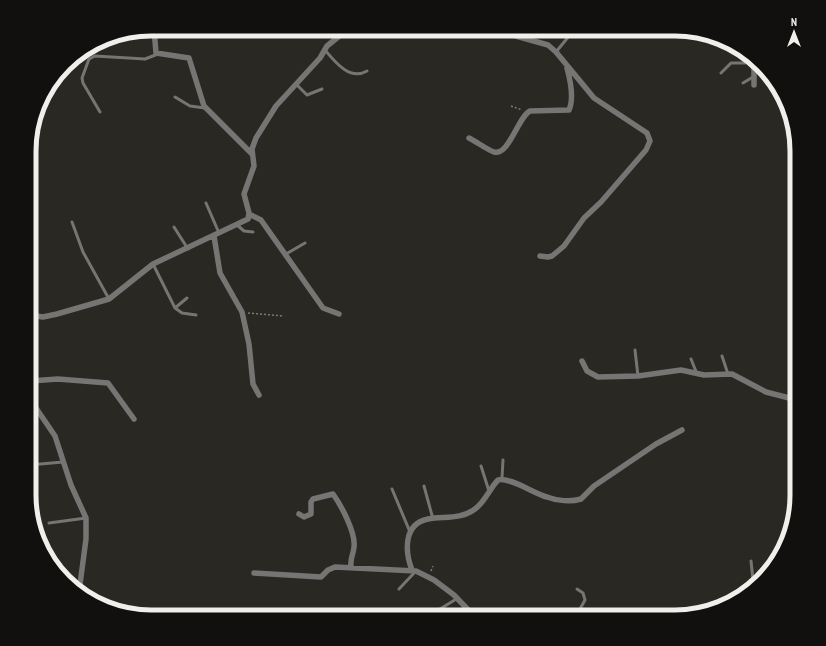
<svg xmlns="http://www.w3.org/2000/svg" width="826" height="646" font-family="'PT Sans Narrow',sans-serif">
  <rect width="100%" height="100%" fill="#292823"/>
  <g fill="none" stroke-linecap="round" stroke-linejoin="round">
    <path stroke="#7b7a76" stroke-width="1.5" stroke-dasharray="2 2" stroke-linecap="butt" d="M511 106 522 110
      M248 313 284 316
      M431 571 433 566"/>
    <path stroke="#777474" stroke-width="3" d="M325 50C335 62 350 81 367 71
      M556 52 569 36
      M721 73 731 63H745L752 60
      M743 83 753 77
      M296 84 307 95 322 89
      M175 97 190 106 205 108
      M100 112 83 83 82 78 89 59 95 56 145 59 158 54
      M206 203 219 233
      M72 222 83 252 109 299
      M237 225 244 231 253 232
      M174 227 188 249
      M286 254 305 243
      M153 264 175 308 182 313 196 315
      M175 308 187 298
      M635 350 638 376
      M722 356 728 374
      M691 359 697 374
      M29 465 63 462
      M481 466 489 491
      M502 478 503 460
      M424 486 433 519
      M392 489 410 532
      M49 523 86 518
      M751 561 753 580
      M399 589 415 572
      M435 612 458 598
      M570 617 580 609 585 600 583 593 577 589"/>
    <path stroke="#777474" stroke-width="5.5" d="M154 29 156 53 189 58 204 106 252 154
      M506 29 516 36 548 45 556 52 594 98 647 133 650 141 646 150 601 202 584 218 564 246 552 256 548 257 540 256
      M751 57 754 64V85
      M469 138C477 142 486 149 494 152 509 156 518 117 530 111L569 110C574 99 570 79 567 68
      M249 214 261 220 323 308 339 314
      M214 236 220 273 242 312 249 344 253 384 259 395
      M30 315 43 317 57 314 109 299 153 264 248 219 249 213 244 194 254 166 252 149 256 138 276 106 320 58 327 46 348 29
      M582 361 587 371 598 377 638 376 681 370 704 375 732 374 766 392 797 400
      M30 381 58 379 108 383 134 419
      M30 388 36 408 55 436 71 485 86 518V539L79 592
      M299 514 304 517 311 514V502L313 499 333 494C341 505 356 533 354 547 353 557 350 556 351 568
      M412 570C405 552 403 524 428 519 444 516 460 520 475 509 485 502 490 488 498 480 508 476 535 494 547 497 557 501 571 502 581 499L594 486 656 444 682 430
      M254 573 321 577 328 570 335 567 416 571 434 580 454 595 475 617
      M70 587 79 583
      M743 592 753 580 767 575"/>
  </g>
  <path d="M0 0H826V646H0ZM151 36H675A115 115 0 0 1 790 151V495A115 115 0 0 1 675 610H151A115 115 0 0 1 36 495V151A115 115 0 0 1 151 36Z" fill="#11100f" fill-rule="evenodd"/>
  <path fill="none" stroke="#efefec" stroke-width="5" d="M151 36H675A115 115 0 0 1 790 151V495A115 115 0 0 1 675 610H151A115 115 0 0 1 36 495V151A115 115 0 0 1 151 36Z"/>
  <g transform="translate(794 32)" stroke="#11100f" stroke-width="3" paint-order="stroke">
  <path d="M0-3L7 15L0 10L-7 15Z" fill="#efefec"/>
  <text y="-6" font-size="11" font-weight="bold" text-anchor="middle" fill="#efefec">N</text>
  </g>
</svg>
